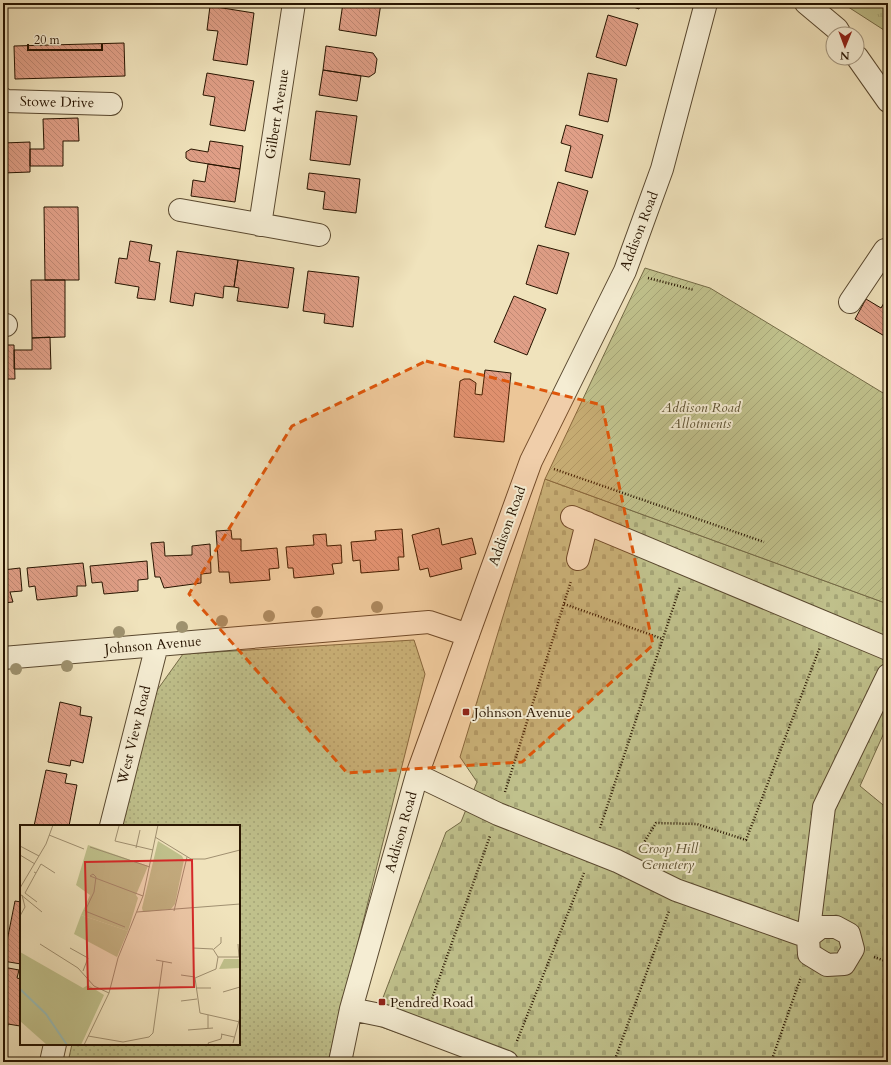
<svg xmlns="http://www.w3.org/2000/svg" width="891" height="1065" font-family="Cardo,serif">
  <defs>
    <pattern id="grass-dots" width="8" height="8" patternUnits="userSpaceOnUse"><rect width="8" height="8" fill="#c0c18c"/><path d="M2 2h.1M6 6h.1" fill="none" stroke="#a5a577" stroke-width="1.8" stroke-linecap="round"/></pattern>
    <pattern id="cemetery-stones" width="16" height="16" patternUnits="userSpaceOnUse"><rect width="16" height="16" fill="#c0c18c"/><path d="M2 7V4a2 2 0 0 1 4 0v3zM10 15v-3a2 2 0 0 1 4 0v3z" fill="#a5a577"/></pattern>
    <pattern id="park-tufts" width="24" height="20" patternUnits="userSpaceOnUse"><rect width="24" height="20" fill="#c0c18c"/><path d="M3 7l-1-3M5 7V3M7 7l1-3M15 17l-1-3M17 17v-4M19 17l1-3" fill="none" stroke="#a5a577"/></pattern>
    <pattern id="garden-furrows" width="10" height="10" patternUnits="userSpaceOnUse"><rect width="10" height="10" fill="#c0c18c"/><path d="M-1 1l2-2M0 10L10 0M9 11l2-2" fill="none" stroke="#a5a577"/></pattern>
    <pattern id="building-back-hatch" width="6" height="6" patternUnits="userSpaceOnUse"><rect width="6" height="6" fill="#e09f87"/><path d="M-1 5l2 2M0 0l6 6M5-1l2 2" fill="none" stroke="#c08873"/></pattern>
  </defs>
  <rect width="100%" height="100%" fill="#f0e3bc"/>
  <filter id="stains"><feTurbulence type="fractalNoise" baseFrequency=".005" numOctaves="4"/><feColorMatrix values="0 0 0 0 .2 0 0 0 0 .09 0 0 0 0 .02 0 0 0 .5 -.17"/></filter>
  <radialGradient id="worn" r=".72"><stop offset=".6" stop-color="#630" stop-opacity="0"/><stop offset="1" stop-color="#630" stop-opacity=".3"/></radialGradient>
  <path fill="url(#grass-dots)" stroke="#746a46" d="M414 640 425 674 328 1062H68L72 1044H239V826H122L150 700 183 654Z"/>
  <path fill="url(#cemetery-stones)" stroke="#746a46" d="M545 479 888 604V724L860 786 888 809V1062H479L373 1024 446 832 461 822 477 782 460 757Z"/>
  <path fill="url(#park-tufts)" stroke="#746a46" d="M842 3H888V31L887 32Z"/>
  <path fill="url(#garden-furrows)" stroke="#746a46" d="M645 268 710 288 888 396V604L545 479Z"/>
  <path fill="url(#building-back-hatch)" stroke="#271400" d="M343 3H381L376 36 339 30Z
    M622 3H641L639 9Z
    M210 6 254 13 247 65 213 60 218 31 207 30Z
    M608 15 638 24 626 66 596 57Z
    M124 43 125 76 15 79 14 46Z
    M326 46 373 53 377 59 375 73 369 77 323 70Z
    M323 70 361 76 357 101 319 95Z
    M207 73 254 81 245 131 210 125 215 97 203 95Z
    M588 73 617 79 608 122 579 115Z
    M316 111 357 116 350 165 310 160Z
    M78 118 79 141H63V166H30V149H44L43 119Z
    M566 125 603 135 592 178 565 171 571 146 561 143Z
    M210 141 243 146 240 169 190 161 186 158V152L191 149 208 152Z
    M30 142V172L3 173V143Z
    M208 164 240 169 235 202 191 196 193 180 205 182Z
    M309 173 360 179 356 213 323 209 325 192 307 189Z
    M558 182 588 191 575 235 545 227Z
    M44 207H78L79 280H45Z
    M3 241H7V272H3Z
    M130 241 152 245 149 261 160 263 155 300 137 298 139 287 115 283 119 258 127 259Z
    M538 245 569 253 557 294 526 284Z
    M177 251 238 260 234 287 224 286 223 298 195 293 193 306 170 302Z
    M238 260 294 268 288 308 237 301 239 288 234 287Z
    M308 271 359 277 353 327 324 323 325 314 303 311Z
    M31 280H65V337L32 338Z
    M514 296 546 309 527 355 494 342Z
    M888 296V338L855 319 866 299 881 308Z
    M50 337 51 369H14V350H32V338Z
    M3 345H14L15 379H3Z
    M485 370 511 373 504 442 454 437 460 381 464 379H470L476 383 475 394 482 395Z
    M439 528 442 545 472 538 476 554 460 558 462 569 430 577 428 568 420 570 412 535Z
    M402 529 404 557H398L399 570 361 573 360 560 353 561 351 542 376 540 375 531Z
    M231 530 232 539H241V551L277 548 279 568 269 569 270 580 230 583 229 572H219L216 531Z
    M326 534 327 546 341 545 342 563 332 564 334 574 294 578 293 568H288L286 547 314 545 313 535Z
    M164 542 165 556 192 555V546L210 544 211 573 201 574V583L164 588 160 577H155L151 543Z
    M147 561 148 579 138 580V591L104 594 102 582 92 583 90 566Z
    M83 563 86 586H77V596L37 600 35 586 29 587 27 568Z
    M20 568 22 591 10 592 13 602 3 603V570Z
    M60 702 81 707 80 715 92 717 83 763 71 760 70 766 48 762Z
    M46 770 67 774 65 783 77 785 69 826H34Z
    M15 901 21 902V964L3 961Z
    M3 967 19 970 17 978 21 979 20 1026 8 1024 7 1030 3 1029Z"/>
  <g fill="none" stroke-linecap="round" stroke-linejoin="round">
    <g stroke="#59482f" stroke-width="24">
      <path id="minor" d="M806 3 837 29 840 34
        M857 57 888 101
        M3 99 5 101 111 104
        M180 210 319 235
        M260 225 294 3
        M850 302 885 250
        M3 325H6
        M572 517 888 649
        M578 559 587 523
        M3 658 429 622 468 635
        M417 775 498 814 617 861 676 890 808 937
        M111 826 157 645
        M808 937 821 927H836L849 934 853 949 844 964 827 965 809 954 808 937 824 807 888 675
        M351 1009 385 1016 507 1062
        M51 1062 55 1044
        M340 1062 351 1009 417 775 531 461 625 271 662 169 706 3"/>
    </g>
    <path stroke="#271400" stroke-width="2.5" stroke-dasharray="1 2" stroke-linecap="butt" d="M648 278 694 290
      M554 469 764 542
      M564 604 663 639
      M505 792 571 581
      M600 828 680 587
      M641 846 643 844 656 823 697 824 746 840 820 647
      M874 957 888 962
      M429 1007 490 836
      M517 1041 584 873
      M614 1062 669 911
      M771 1062 801 977"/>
    <use href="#minor" stroke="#f5edd3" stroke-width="22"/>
  </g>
  <g fill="#9f9370">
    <circle cx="377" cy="607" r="6"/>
    <circle cx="317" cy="612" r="6"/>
    <circle cx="269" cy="616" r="6"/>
    <circle cx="222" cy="621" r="6"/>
    <circle cx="182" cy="627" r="6"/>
    <circle cx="119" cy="632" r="6"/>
    <circle cx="67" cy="666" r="6"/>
    <circle cx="16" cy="669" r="6"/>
  </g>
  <path fill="#de560b" fill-opacity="0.2" stroke="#de560b" stroke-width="3" stroke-dasharray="8 5" stroke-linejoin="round" d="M426 361 602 405 653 645 522 762 347 773 189 594 292 426Z"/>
  <g fill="#8f2418" stroke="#f5edd3" stroke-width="1.5">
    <rect x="462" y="708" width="8" height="8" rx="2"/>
    <rect x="378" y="998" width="8" height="8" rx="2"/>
  </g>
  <g text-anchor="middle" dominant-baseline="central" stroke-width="4" stroke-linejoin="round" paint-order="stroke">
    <g font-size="14" fill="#271400" stroke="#f5edd3">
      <text transform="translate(57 102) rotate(1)">Stowe Drive</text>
      <text transform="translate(277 114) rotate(-81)">Gilbert Avenue</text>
      <text transform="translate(639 231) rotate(-69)">Addison Road</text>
      <text transform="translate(507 526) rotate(-70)">Addison Road</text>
      <text transform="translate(153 645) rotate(-5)">Johnson Avenue</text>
      <text transform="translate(134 735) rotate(-76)">West View Road</text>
      <text transform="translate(401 832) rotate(-74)">Addison Road</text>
    </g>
    <g font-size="14" font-style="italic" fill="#5d5131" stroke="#f5edd3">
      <text x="701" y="407">Addison Road<tspan x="701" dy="16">Allotments</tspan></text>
      <text x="668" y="848">Croop Hill<tspan x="668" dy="16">Cemetery</tspan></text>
    </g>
    <g font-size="14" fill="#271400" stroke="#f5edd3" text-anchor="start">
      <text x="474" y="712">Johnson Avenue</text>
      <text x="390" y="1002">Pendred Road</text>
    </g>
  </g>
  <g transform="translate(20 825)">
    <rect width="220" height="220" fill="#f0e3bc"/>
    <path d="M138 16 162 31 164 35 155 79 151 84 123 87 122 83ZM204 134H220V143L199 144Z" fill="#c0c18c"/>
    <path d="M68 20 128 41 116 70 118 73 108 106 61 90 70 70 56 60Z" fill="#c0c18c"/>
    <path d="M0 127 63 163 68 160 84 170 61 220H27L0 196Z" fill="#c0c18c"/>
    <path d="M61 90 108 106 97 132 54 109Z" fill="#c0c18c"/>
    <path fill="none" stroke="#9bbdb6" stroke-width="2" d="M0 164 26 189 47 220"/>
    <path fill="none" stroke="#a09071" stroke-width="1" d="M99 1 95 16 133 25M29 10 64 24M135 12 171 34H185L220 25M0 21 19 31M70 22 130 42M116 23 120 5M0 30 15 39M14 47 16 48 21 39 35 48M16 48 5 68 17 77M76 52 74 67 65 86 105 102M76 52 73 49 70 51 123 71M0 63 26 19 33 0M0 69 22 87M154 86 167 32M117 87 220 79M0 91 5 82 2 70M20 119 58 143 74 161 89 168M218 119 219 132M50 123 68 133 63 146M173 123 193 124 198 132M194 124 201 118V112M220 132H198L196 144 175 153 180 188 220 197M136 135 152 138M161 150 175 152M176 163H191M203 167 220 162M161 176 177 174M188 190V203M168 205 193 203M201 209 214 212M68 211 103 217 129 212 133 208 143 136M213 218 220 192M64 220 89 168 98 133 123 71 138 0M189 220 188 218 201 214 202 209"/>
    <path fill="#d62828" fill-opacity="0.15" stroke="#d62828" stroke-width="2" d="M172 35 174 162 68 164 65 37Z"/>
    <rect width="220" height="220" fill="none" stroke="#271400" stroke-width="2"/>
  </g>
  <rect width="891" height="1065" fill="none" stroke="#f0e3bc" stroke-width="16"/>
  <rect x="4" y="4" width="883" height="1057" fill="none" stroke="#271400" stroke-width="2"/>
  <rect x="8" y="8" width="875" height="1049" fill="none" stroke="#271400"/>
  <g transform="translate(845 46) rotate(181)"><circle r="19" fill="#f5edd3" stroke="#a3967f"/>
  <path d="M0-3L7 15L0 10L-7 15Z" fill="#8f2418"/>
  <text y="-6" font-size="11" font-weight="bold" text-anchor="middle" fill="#271400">N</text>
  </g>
  <path d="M28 44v6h74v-6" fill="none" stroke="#271400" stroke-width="2"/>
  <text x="34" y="44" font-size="12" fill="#271400" stroke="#f5edd3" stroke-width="3" paint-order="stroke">20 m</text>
  <rect width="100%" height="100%" filter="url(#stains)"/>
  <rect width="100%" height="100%" fill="url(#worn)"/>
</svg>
